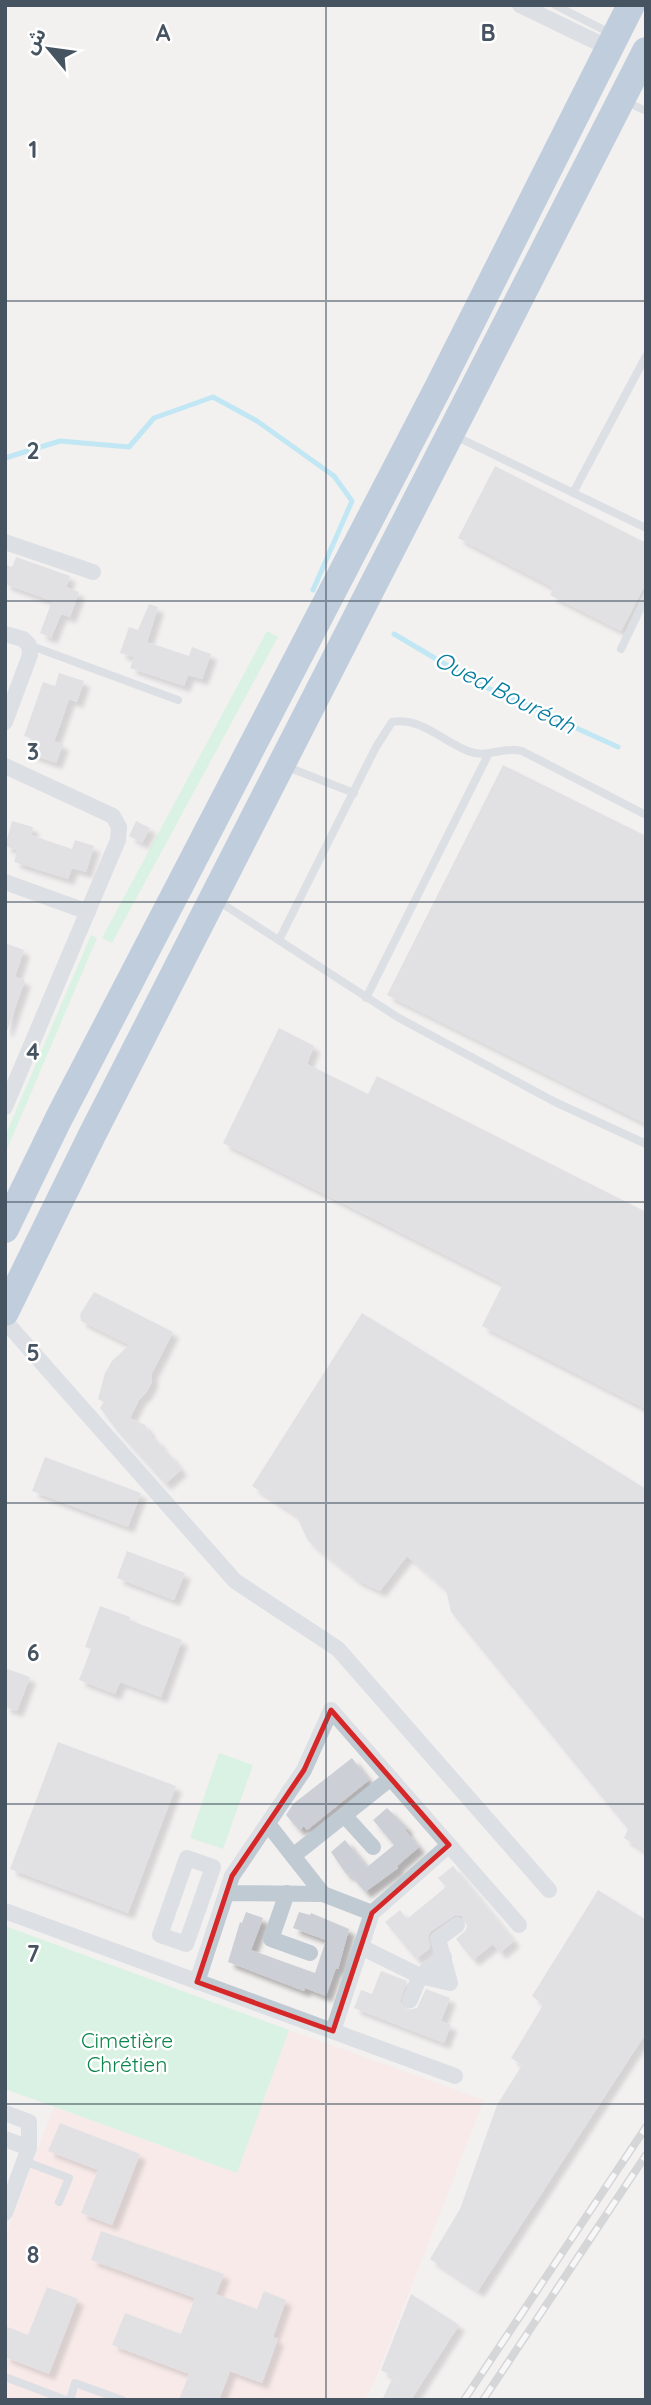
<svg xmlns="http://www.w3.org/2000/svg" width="651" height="2405" font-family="Quicksand,'Noto Sans Arabic',sans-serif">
  <defs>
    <filter id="shadow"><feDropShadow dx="6" dy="6" stdDeviation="2" flood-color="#0004"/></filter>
  </defs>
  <rect width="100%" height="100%" fill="#f3f0f0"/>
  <path fill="#fee2df" d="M289 2030 484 2100 375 2380 365 2400H5V2237L54 2107 237 2173Z"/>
  <path fill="#bbf4d2" d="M267 631 278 637 112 943 102 938Z
    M91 935 97 938 5 1154V1136Z
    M219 1753 253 1765 223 1849 190 1838Z
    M5 1926 289 2030 237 2173 5 2089Z"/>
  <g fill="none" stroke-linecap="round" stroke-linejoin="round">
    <path stroke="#84dcf5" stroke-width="5" d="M5 458 60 441 129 447 154 418 213 397 257 421 334 476 352 501 313 590
      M394 634 477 683 618 747"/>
  </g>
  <path fill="#cccfd6" filter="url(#shadow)" d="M495 466 646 543V583L621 631 550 595 554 588 458 538Z
    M16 557 70 576 66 587 79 592 70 617 61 614 51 638 40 633 52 601 5 584V564L12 567Z
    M149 604 158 607 147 642 189 656 192 647 211 654 202 679 188 675 184 686 130 668 134 657 120 653 129 627 138 630Z
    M59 673 84 681 77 702 69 699 59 728 54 741 63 744 56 763 30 754 36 740 24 736 43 682 55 686Z
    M503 765 646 836V1124L387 995Z
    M12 821 33 827 31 835 60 845 72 849 75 840 94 846 86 872 72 868 68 879 14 862 17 850 5 846Z
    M136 821 150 828 142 843 129 836Z
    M5 943 24 950 15 977 25 980 7 1031H5Z
    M279 1028 314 1046 307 1064 368 1094 377 1076 646 1212V1409L482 1326 503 1284 223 1143Z
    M94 1292 173 1332 152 1373V1382L146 1393 139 1400 130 1418 145 1425 152 1438 158 1441 162 1449 170 1455 181 1470 165 1484 118 1432 100 1408 104 1402 98 1399 105 1373 112 1361 129 1345 81 1321 80 1314Z
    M362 1313 646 1489V1852L624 1838 628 1829 451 1612 446 1590 407 1556 380 1591 357 1580 308 1541 296 1515 252 1486Z
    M45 1457 141 1493 128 1527 32 1491Z
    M127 1551 185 1573 174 1600 117 1578Z
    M100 1606 130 1617 129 1620 182 1640 161 1697 120 1682 115 1694 79 1680 91 1649 85 1647Z
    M5 1668 30 1677 17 1711 5 1707Z
    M58 1742 176 1786 128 1913 10 1869Z
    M352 1758 369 1780 307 1830 304 1826 299 1830 286 1815 293 1804Z
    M387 1808 407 1828 405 1830 419 1847 397 1866 398 1868 365 1892 349 1873 347 1875 331 1852 345 1840 367 1867 394 1845 373 1820Z
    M453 1866 514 1941 500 1953 493 1944 473 1960 456 1939 466 1930 467 1925 462 1916 455 1915 431 1931 428 1936 430 1948 416 1959 385 1922 400 1910 407 1919 446 1887 438 1878Z
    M598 1890 646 1920V2033L478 2291 430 2259 460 2209 497 2105 522 2065 511 2058 543 2005 532 1996Z
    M246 1912 263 1918 251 1950 315 1973 326 1940 293 1928 299 1912 310 1915 311 1913 349 1929 338 1969 336 1968 326 1996 305 1988 304 1991 228 1962 240 1922 242 1923Z
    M381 1971 407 1981 400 2001 407 2010 417 2008 426 1989 450 1998 441 2021 451 2025 444 2043 354 2008 361 1990 372 1994Z
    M60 2123 140 2154 112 2225 81 2213 98 2170 48 2151Z
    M101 2231 224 2274 216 2294 257 2309 264 2291 286 2300 273 2337 278 2339 262 2383 230 2371 219 2400H179L189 2374 112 2345 125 2313 181 2334 195 2298 91 2260Z
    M47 2287 78 2299 49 2374 5 2357V2326L28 2335Z
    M411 2294 459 2325 411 2400H382L393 2377 381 2370Z"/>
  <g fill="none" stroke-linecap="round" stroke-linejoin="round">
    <path stroke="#c0cad3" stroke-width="8" d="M555 5 612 34
      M627 102 646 111
      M453 435 646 528
      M573 493 646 356
      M29 645 178 700
      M621 649 646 597
      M285 766 354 793
      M218 901 399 1018 555 1102 646 1144
      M279 940 376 747 392 722C421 717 442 741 468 751 487 759 503 746 522 751L646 815
      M366 998 488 755
      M24 2161 69 2178 59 2202
      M5 2377 66 2400
      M70 2400 75 2383 122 2400"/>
    <path stroke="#c0cad3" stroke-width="16" d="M520 5 609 48
      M5 542 93 572
      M5 634 23 639 29 645 30 655 5 722
      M5 766 113 816 119 827 118 840 5 1107
      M5 882 88 912
      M5 1321 235 1581 338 1649 549 1890
      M344 1815 373 1847
      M268 1824 293 1856 391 1778
      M293 1856 323 1894 372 1913
      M187 1858 213 1867 186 1944 160 1935Z
      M227 1893 323 1894
      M287 1893 271 1939 310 1953
      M5 1911 455 2076
      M361 1947 420 1976 444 1957
      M197 1982 232 1876 304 1770 331 1710 519 1925
      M410 2000 420 1976 450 1983 438 1939 457 1925
      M333 2031 372 1913 449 1845
      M5 2113 29 2122V2148L5 2213
      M5 2139 29 2148"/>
    <path stroke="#83a2c4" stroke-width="28" d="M5 1229 59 1118 439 386 631 5
      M5 1312 92 1135 646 51"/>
    <g stroke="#b2b5bb" stroke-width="8">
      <path id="rail" d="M464 2400 646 2127
        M483 2400 646 2155"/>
    </g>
    <use href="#rail" stroke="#fff" stroke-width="5" stroke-dasharray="16" stroke-linecap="butt"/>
  </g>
  <path d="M0 0H651V2405H0ZM331 1710 449 1845 372 1913 333 2031 197 1982 232 1876 304 1770Z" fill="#f3f0f0" fill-opacity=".55" fill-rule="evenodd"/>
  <path fill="none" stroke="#d62828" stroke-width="5" stroke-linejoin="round" d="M331 1710 449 1845 372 1913 333 2031 197 1982 232 1876 304 1770Z"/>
  <path fill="none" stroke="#465360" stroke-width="2" stroke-opacity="0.55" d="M326 5V2400M5 301H646M5 601H646M5 902H646M5 1202H646M5 1503H646M5 1804H646M5 2104H646"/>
  <g text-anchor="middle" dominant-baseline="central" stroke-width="5" stroke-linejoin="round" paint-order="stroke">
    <g font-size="21" fill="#0d854b" stroke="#fff">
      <text x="127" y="2040">Cimetière<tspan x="127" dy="24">Chrétien</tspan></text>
    </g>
    <g font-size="23" font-style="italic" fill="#037ca0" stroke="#fff">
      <text transform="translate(505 692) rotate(27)">Oued Bouréah</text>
    </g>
  </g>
  <g font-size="23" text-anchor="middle" font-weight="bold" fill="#465360" stroke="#fff" stroke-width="5" stroke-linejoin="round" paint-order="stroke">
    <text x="163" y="41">A</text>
    <text x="488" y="41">B</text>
    <text x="33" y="158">1</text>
    <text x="33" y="459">2</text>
    <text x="33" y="760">3</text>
    <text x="33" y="1060">4</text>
    <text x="33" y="1361">5</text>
    <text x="33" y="1661">6</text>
    <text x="33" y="1962">7</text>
    <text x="33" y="2263">8</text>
  </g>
  <rect width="651" height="2405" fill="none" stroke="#465360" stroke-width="14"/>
  <g transform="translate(49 49) rotate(299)" stroke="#ffffff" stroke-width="5" paint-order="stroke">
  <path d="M0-5L12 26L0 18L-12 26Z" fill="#465360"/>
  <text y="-10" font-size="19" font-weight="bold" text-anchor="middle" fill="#465360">ش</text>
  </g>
</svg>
